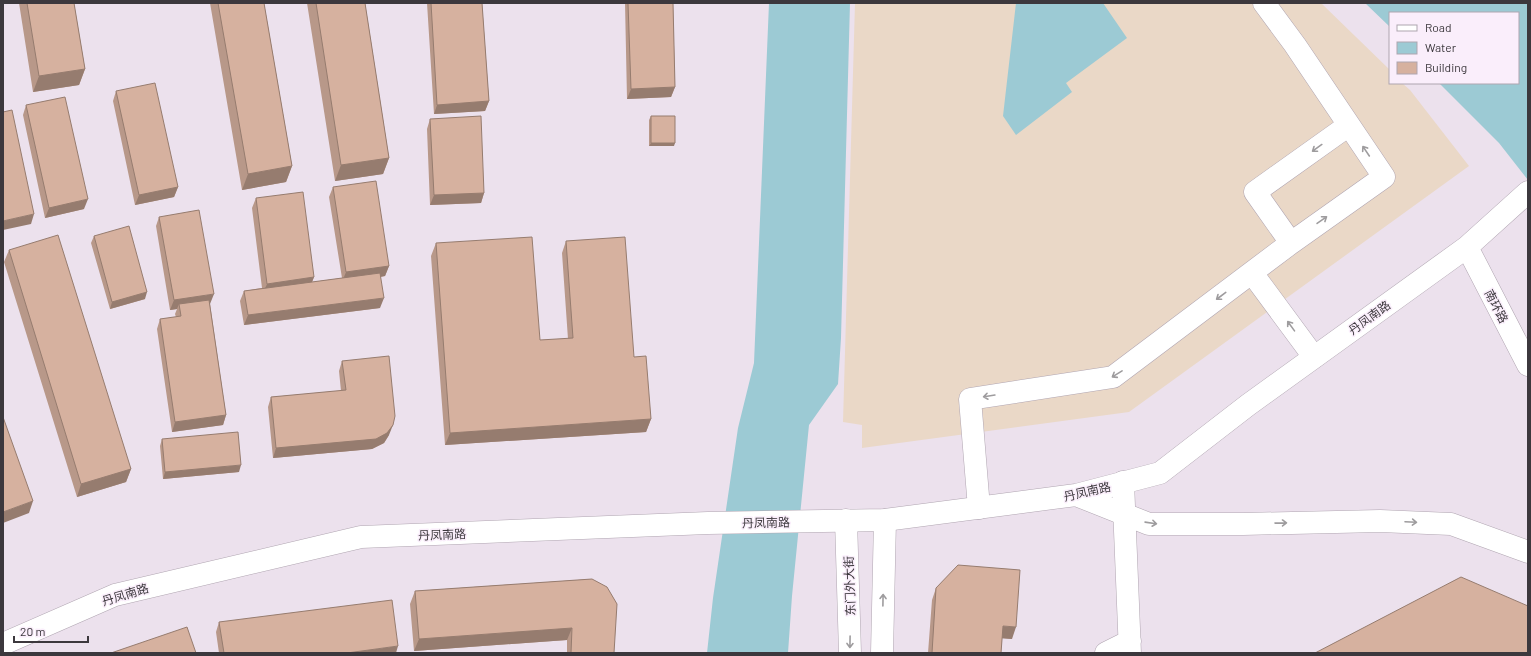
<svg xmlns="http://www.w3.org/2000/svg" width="1531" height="656" font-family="Barlow,'Noto Sans SC',sans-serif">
  <rect width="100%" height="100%" fill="#ece1ed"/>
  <path fill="#ead8c7" d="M855 3H1321L1390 70V83H1402L1410 90 1469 166 1129 412 862 448V425L843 422Z"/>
  <path fill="#9ccad4" d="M769 3H850L841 338 838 384 809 425 792 596 788 653H707L713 598 738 428 754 363Z
    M1016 3H1103L1127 38 1066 83 1072 92 1016 135 1003 116Z
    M1365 3H1528V180L1499 143 1439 83H1518V13H1390V27Z"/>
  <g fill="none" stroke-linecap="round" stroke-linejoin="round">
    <g stroke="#b0a5b1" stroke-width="23">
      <path id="minor" d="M1291 243 1255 192 1349 125
        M1252 273 1314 357
        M1123 482 1130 653
        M979 508 970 399 1113 377 1291 243 1384 177 1295 45 1264 3
        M846 520 850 653
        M882 653 885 520
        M1106 653 1130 641"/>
    </g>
    <g stroke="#b0a5b1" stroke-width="23">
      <path id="major" d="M1467 247 1528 365
        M1076 495 1149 524H1243L1380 521 1451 524 1528 552
        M3 644 115 595 361 537 708 523 885 520 1076 495 1160 473 1248 405 1467 247 1528 192"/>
    </g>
    <use href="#minor" stroke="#fff" stroke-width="22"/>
    <use href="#major" stroke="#fff" stroke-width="22"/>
  </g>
  <path fill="#b89889" d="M19 3H74L85 69 79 85 33 92Z
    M210 3H264L292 166 286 182 242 190Z
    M307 3H365L389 158 383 174 335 181Z
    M427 3H482L489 101 485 111 434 114Z
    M625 3H673L675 87 671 97 627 99Z
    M116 91 178 187 174 197 135 205 113 101Z
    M26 105 84 209 45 218 23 115Z
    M651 116 674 146H649V120Z
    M430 119 484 193 481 203 430 205 427 129Z
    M333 187 389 266 385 276 381 277 380 308 244 325 240 301 244 291 262 288 252 208 256 198 314 277 312 282 342 278 329 197Z
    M159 217 210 304 226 415 223 425 172 432 157 329 160 319 176 317 175 314 177 309 170 310 156 226Z
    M94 236 145 299 110 309 91 243Z
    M566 241 634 357 651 419 646 432 445 445 431 256 436 243 540 340 568 339 562 253Z
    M9 250 131 469 126 482 77 497 4 262Z
    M342 361 389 435 384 443 372 449 273 458 268 407 271 397 341 391 339 371Z
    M162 439 239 472 163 479 160 446Z
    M592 579 614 653H567V640L414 651 410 604 415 591Z
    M936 588 1012 639 1002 638 1001 653H928L932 600Z
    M219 622 396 653H219L216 632Z"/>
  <path fill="#967c6f" d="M85 69 79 85 33 92 39 76Z
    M675 87 671 97 627 99 631 89Z
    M489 101 485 111 434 114 437 105Z
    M651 143H675L674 146H649Z
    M389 158 383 174 335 181 341 165Z
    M292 166 286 182 242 190 248 174Z
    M178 187 174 197 135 205 139 195Z
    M484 193 481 203 430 205 434 195Z
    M88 199 84 209 45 218 49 208Z
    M34 214 31 224 3 230V221Z
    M389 266 385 276 342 282 346 272Z
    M314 277 310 287 263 293 267 284Z
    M147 292 145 299 110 309 112 302Z
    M214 294 210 304H179L177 309 170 310 174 300Z
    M384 298 380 308 244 325 248 315Z
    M226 415 223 425 172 432 175 422Z
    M651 419 646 432 445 445 450 433Z
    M393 425 389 435 384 443 372 449 273 458 276 448Z
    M241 465 239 472 163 479 165 472Z
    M131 469 126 482 77 497 81 484Z
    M33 501 29 513 3 523V512Z
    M1003 626 1016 627 1012 639 998 638Z
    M572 628 567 640 414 651 419 639Z
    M398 646 396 653H347Z"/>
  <path fill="#d6b19f" stroke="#967c6f" d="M27 3H74L85 69 39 76Z
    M218 3H264L292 166 248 174Z
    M316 3H365L389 158 341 165Z
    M431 3H482L489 101 437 105Z
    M628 3H673L675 87 631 89Z
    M155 83 178 187 139 195 116 91Z
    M65 97 88 199 49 208 26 105Z
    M12 110 34 214 3 221V112Z
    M481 116 484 193 434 195 430 119Z
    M651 116H675V143H651Z
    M376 181 389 266 346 272 333 187Z
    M303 192 314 277 267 284 256 198Z
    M199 210 214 294 174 300 159 217Z
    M129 226 147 292 112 302 94 236Z
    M58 235 131 469 81 484 9 250Z
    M532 237 540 340 573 338 566 241 625 237 634 357 646 356 651 419 450 433 436 243Z
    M380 273 384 298 248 315 244 291Z
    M209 300 226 415 175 422 160 319 181 316 179 304Z
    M389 356 395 416 393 425 387 433 376 439 276 448 271 397 346 390 342 361Z
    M3 417 33 501 3 512Z
    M238 432 241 465 165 472 162 439Z
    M958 565 1020 570 1016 627 1003 626 1001 653H932L936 588Z
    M1461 577 1528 606V653H1315Z
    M592 579 607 587 617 604 614 653H571L572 628 419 639 415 591Z
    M392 600 398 646 347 653H224L219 622Z
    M187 627 196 653H111Z"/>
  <defs><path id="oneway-shaft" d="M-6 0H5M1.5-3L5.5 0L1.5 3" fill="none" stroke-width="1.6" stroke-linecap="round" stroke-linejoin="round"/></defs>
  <g stroke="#9e9c9e">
    <use href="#oneway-shaft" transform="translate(1317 148) rotate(144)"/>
    <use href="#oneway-shaft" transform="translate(1366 151) rotate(-124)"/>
    <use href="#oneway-shaft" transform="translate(1322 220) rotate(-35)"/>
    <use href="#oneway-shaft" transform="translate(1221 296) rotate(143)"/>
    <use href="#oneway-shaft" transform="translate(1291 326) rotate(-126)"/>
    <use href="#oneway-shaft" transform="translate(1117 374) rotate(148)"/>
    <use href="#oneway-shaft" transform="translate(989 396) rotate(171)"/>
    <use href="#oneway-shaft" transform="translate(1411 522) rotate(3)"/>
    <use href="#oneway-shaft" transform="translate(1151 523) rotate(8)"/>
    <use href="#oneway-shaft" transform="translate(1281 523) rotate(-1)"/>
    <use href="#oneway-shaft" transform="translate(883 600) rotate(-89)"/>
    <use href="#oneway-shaft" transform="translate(850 642) rotate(91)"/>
  </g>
  <g text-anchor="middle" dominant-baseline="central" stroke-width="3" stroke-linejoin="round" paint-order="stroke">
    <g font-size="12" fill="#3c383d" stroke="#faeefb">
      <text transform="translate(1497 306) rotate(63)">南环路</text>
      <text transform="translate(1369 317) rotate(-36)">丹凤南路</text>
      <text transform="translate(1087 491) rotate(-13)">丹凤南路</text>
      <text transform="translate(766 522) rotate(-1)">丹凤南路</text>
      <text transform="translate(442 534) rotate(-2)">丹凤南路</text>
      <text transform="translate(849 586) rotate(-92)">东门外大街</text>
      <text transform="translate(125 594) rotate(-17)">丹凤南路</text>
    </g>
  </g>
  <rect width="1531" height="656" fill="none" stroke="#3c383d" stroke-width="8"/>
  <rect x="1389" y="12" width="130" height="72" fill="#faeefb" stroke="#aea5af"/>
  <rect x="1397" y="25" width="20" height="6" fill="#ffffff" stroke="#aea5af"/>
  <text x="1425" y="32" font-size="12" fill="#3c383d">Road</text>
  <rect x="1397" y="42" width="20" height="12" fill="#9ccad4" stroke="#aea5af"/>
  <text x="1425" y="52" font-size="12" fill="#3c383d">Water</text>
  <rect x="1397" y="62" width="20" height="12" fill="#d6b19f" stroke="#aea5af"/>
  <text x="1425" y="72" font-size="12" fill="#3c383d">Building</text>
  <path d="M14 636v6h74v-6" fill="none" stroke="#3c383d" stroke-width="2"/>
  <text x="20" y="636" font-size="12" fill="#3c383d" stroke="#faeefb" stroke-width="3" paint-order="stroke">20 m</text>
</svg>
